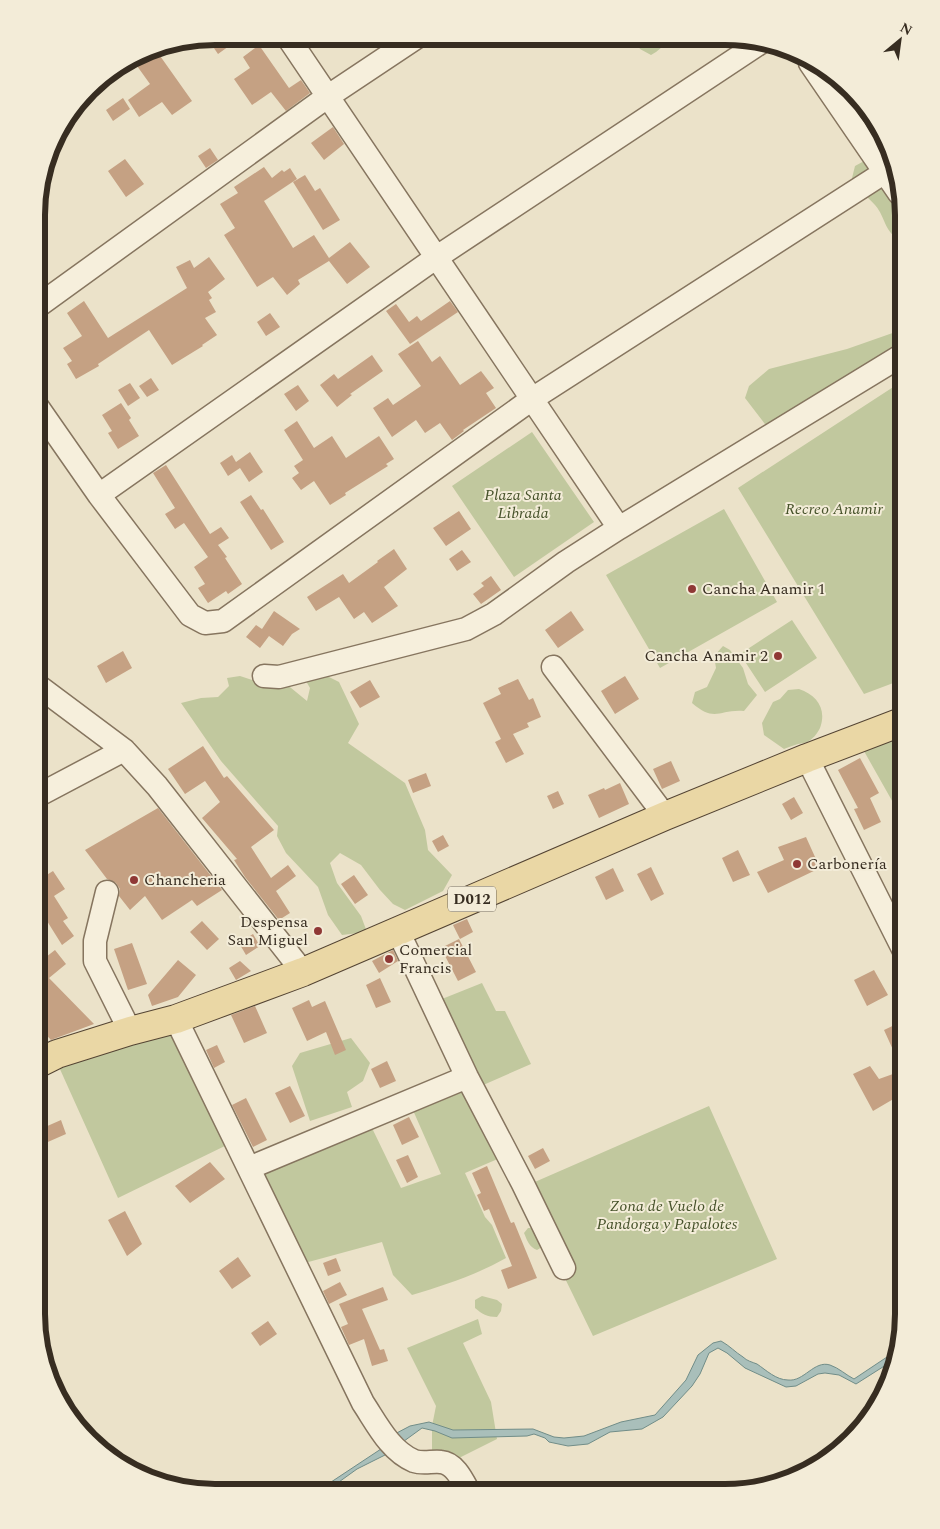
<svg xmlns="http://www.w3.org/2000/svg" width="940" height="1529" font-family="Spectral,serif">
  <rect width="100%" height="100%" fill="#ebe2c9"/>
  <path fill="#c1c89e" d="M634 37 673 38 656 52 651 55 640 49Z
    M866 160 898 186 904 215V242C883 233 887 219 875 205 866 195 859 191 852 178L855 166Z
    M904 329V346L768 428 745 398 749 386 769 369 847 349Z
    M904 380V679L864 694 738 488Z
    M532 432 594 522 514 577 452 486Z
    M724 509 777 602 660 668 606 575Z
    M792 620 817 658 765 692 740 654Z
    M723 646 730 650 743 668 748 684 757 695 744 711C719 709 715 723 692 703L695 692 707 687 716 668 714 656Z
    M323 674 339 682 359 724 348 743 405 783 425 830 428 850 452 875 443 891 405 910 393 904 380 890 361 865 340 853 330 863 337 883 361 916 367 932 342 935 328 915 318 887 286 853 277 836 278 826 221 761 181 703 201 698 218 697 229 686 227 678 240 676 276 688 285 683 307 701 310 688 306 681Z
    M799 689C817 695 827 709 820 728 817 734 813 739 807 742 803 744 799 743 795 745 791 746 787 748 784 749L764 735 762 723 773 702 780 699 788 690Z
    M904 728V822L860 744Z
    M482 983 496 1011H505L531 1064 481 1086 437 1001Z
    M174 1027 231 1143 118 1198 59 1067Z
    M351 1038 370 1063 363 1081 347 1092 352 1107 310 1121 292 1066 300 1053Z
    M468 1085 500 1158 465 1173 485 1217 492 1225 506 1258C476 1275 445 1285 412 1295L393 1275 382 1242 301 1264 256 1170 372 1128 401 1188 441 1174 412 1108Z
    M709 1106 777 1259 593 1336 521 1188Z
    M528 1228H533L542 1247 537 1250C529 1247 527 1240 524 1233Z
    M482 1296 497 1300 502 1304 501 1311 497 1317C487 1317 482 1314 475 1308V1300Z
    M478 1319 482 1334 463 1343 491 1402 497 1439 453 1461 432 1452V1426L436 1406 407 1348Z"/>
  <path fill="#a9bfba" stroke="#718d88" d="M721 1341C730 1346 735 1352 743 1357 747 1361 752 1362 757 1364 766 1370 776 1380 788 1380 804 1382 814 1360 830 1365 839 1368 846 1375 854 1379L899 1349 897 1358 856 1384 839 1375 825 1373 818 1374 796 1386 786 1387 745 1368 727 1353 718 1348 709 1353 700 1374 692 1386 663 1417 642 1429 610 1432 588 1444 568 1446 549 1442 545 1438 534 1434 527 1436 452 1438 435 1431 422 1428 400 1444 391 1436 410 1426 429 1422 453 1430 533 1429 554 1437 564 1438 584 1436 621 1422 655 1415 686 1380 698 1355 713 1343Z
    M384 1447 389 1453 357 1469 325 1492H316Z"/>
  <path fill="#c5a183" d="M215 36H243L218 54 207 38Z
    M259 45 289 88 301 80 310 93 286 111 271 92 252 105 234 79 250 68 243 57Z
    M145 51 150 59 158 53 192 101 172 115 162 102 139 117 128 100 150 84 132 59Z
    M123 98 130 109 113 121 106 110Z
    M333 127 344 144 324 160 311 143Z
    M210 148 218 160 206 168 198 156Z
    M125 159 144 184 126 197 108 171Z
    M264 167 272 178 282 170 284 172 290 168 297 179 264 201 293 248 314 235 329 258 350 242 370 267 347 284 329 261 298 280 300 284 287 295 273 277 257 287 224 235 235 228 220 204 238 193 234 187Z
    M305 175 315 191 320 188 340 220 323 230 293 182Z
    M209 257 225 279 208 292 212 298 209 300 216 312 205 318 217 335 202 345 203 346 172 365 149 330 98 364 99 366 76 379 67 364 72 361 63 348 82 336 67 313 84 301 108 338 187 288 176 267 190 260 194 268Z
    M450 301 458 312 410 344 386 311 396 304 409 322 417 316 421 321Z
    M270 313 280 327 266 336 257 322Z
    M418 341 432 362 440 356 460 385 481 371 494 388 486 393 496 408 463 430 464 431 452 440 440 423 425 433 416 420 392 437 373 408 388 398 393 405 421 386 398 354Z
    M372 355 383 371 350 394 352 395 337 407 320 385 334 374 338 379Z
    M151 378 159 390 147 397 139 386Z
    M130 383 140 398 128 406 118 390Z
    M298 385 309 401 296 411 284 394Z
    M121 403 131 418 129 420 139 436 118 449 108 433 112 431 102 415Z
    M297 421 314 448 332 436 346 458 379 436 394 459 386 464 388 466 345 493 346 495 330 505 314 481 301 490 292 478 299 473 294 466 303 460 284 430Z
    M250 452 263 472 249 482 240 468 228 476 220 463 232 455 236 462Z
    M166 465 210 534 221 527 229 538 218 545 227 557 225 558 242 584 228 594 226 591 208 603 198 588 205 584 194 567 208 557 184 523 175 529 165 514 175 508 153 473Z
    M251 495 261 510 263 509 284 542 271 550 240 502Z
    M459 511 471 529 446 546 433 528Z
    M394 549 407 569 384 587 398 606 372 623 364 612 354 619 339 597 316 611 307 597 343 574 349 583 378 562 377 561Z
    M462 550 471 562 457 571 449 559Z
    M491 576 501 590 481 604 473 594 484 586 481 583Z
    M274 611 300 629 292 634 283 646 269 636 260 648 246 637 256 625 262 629Z
    M571 611 584 630 558 648 545 630Z
    M123 651 132 668 106 683 97 666Z
    M625 676 639 699 615 714 601 691Z
    M518 679 529 700 533 698 541 717 527 723 529 727 513 734 524 754 506 763 495 742 501 739 483 703 501 694 498 688Z
    M370 680 380 697 360 708 350 692Z
    M203 746 224 778 227 776 274 830 251 847 271 878 288 865 296 876 276 891 290 913 279 920 245 877 234 860 237 859 202 818 220 802 205 781 185 794 168 769Z
    M860 758 879 793 870 798 881 822 864 830 854 809 858 808 838 770Z
    M671 761 680 781 662 789 653 769Z
    M426 773 431 786 413 793 408 780Z
    M620 783 629 804 599 818 588 795 604 788 605 790Z
    M558 791 564 804 553 809 547 796Z
    M794 797 803 813 791 820 782 804Z
    M158 808 222 890 197 906 192 900 162 920 145 896 130 910 119 896 120 889 116 883 107 879 85 850Z
    M443 835 449 846 438 852 432 841Z
    M806 837 820 868 768 893 757 872 784 860 778 847Z
    M738 850 750 875 733 882 722 858Z
    M651 867 664 894 651 901 637 874Z
    M613 868 624 891 606 900 595 877Z
    M53 871 65 889 54 896 68 918 63 921 74 936 62 945 37 905V881Z
    M354 875 368 895 355 904 341 884Z
    M467 919 473 932 460 939 453 925Z
    M202 921 219 939 207 950 190 932Z
    M253 934 260 946 246 955 239 943Z
    M459 939 476 972 458 981 441 948Z
    M132 943 147 984 128 990 114 949Z
    M55 950 66 964 49 978 94 1024 51 1040 37 1025V964Z
    M393 950 398 961 379 973 372 961Z
    M178 960 196 975 178 997 152 1006 148 995Z
    M240 961 251 971 236 980 229 968Z
    M874 970 888 995 867 1006 854 980Z
    M380 978 391 1002 376 1008 366 985Z
    M309 1000 312 1007 325 1001 346 1050 335 1055 326 1032 307 1041 292 1008Z
    M255 1006 267 1033 244 1043 231 1015Z
    M903 1021V1047L894 1052 884 1030Z
    M217 1045 225 1062 214 1068 206 1050Z
    M387 1061 396 1081 380 1088 371 1069Z
    M870 1066 879 1079 893 1074 902 1094 873 1111 853 1074Z
    M290 1086 305 1116 290 1123 275 1093Z
    M246 1098 267 1140 253 1147 232 1105Z
    M409 1117 419 1137 402 1145 393 1125Z
    M61 1120 66 1134 41 1145 36 1137V1131Z
    M543 1148 550 1161 535 1169 528 1156Z
    M408 1155 418 1177 407 1183 396 1160Z
    M210 1162 225 1179 190 1203 175 1186Z
    M487 1166 511 1223 514 1222 537 1278 508 1289 501 1270 512 1266 489 1209 484 1211 477 1195 481 1193 472 1173Z
    M125 1211 142 1244 127 1256 108 1220Z
    M238 1257 251 1276 232 1289 219 1271Z
    M336 1258 341 1271 328 1276 323 1263Z
    M340 1282 347 1295 329 1304 323 1291Z
    M383 1287 388 1300 362 1309 380 1350 384 1349 388 1361 372 1366 364 1339 349 1345 341 1327 348 1324 339 1304Z
    M268 1321 277 1334 260 1346 251 1333Z"/>
  <g fill="none" stroke-linecap="round" stroke-linejoin="round">
    <g stroke="#86755f" stroke-width="25">
      <path id="minor" d="M287 36 619 528
        M810 63 899 193
        M38 306 327 97 417 37
        M37 406 99 495 190 615 205 623 223 621 532 399 885 172
        M99 495 437 257 760 43
        M553 667 665 816
        M264 676 279 677 466 629 494 614 566 562 619 528 904 354
        M37 685 124 750 157 786 303 972
        M807 758 903 949
        M37 796 124 750
        M107 892 95 941V961L130 1031
        M398 931 467 1077 523 1184 564 1268
        M176 1019 363 1403C377 1424 390 1451 414 1461 423 1464 432 1461 441 1462 455 1463 463 1481 469 1492
        M249 1168 467 1077"/>
    </g>
    <g stroke="#544433" stroke-width="30">
      <path id="major" d="M37 1064 57 1054 130 1031 176 1019 303 972 665 816 807 758 904 721"/>
    </g>
    <use href="#minor" stroke="#f6efdc" stroke-width="22"/>
    <use href="#major" stroke="#ead7a5" stroke-width="28"/>
  </g>
  <g fill="#8f3835" stroke="#f3ecd8" stroke-width="2">
    <circle cx="692" cy="589" r="5"/>
    <circle cx="778" cy="656" r="5"/>
    <circle cx="797" cy="864" r="5"/>
    <circle cx="134" cy="880" r="5"/>
    <circle cx="318" cy="931" r="5"/>
    <circle cx="389" cy="959" r="5"/>
  </g>
  <g text-anchor="middle" dominant-baseline="central" stroke-width="4" stroke-linejoin="round" paint-order="stroke">
    <rect fill="#f3ecd8" stroke="#6f6658" stroke-width="1" x="448" y="886.5" width="48" height="25" rx="4"/>
    <g font-size="15" font-weight="bold" fill="#372d21">
      <text x="472" y="899">D012</text>
    </g>
    <g font-size="16" font-style="italic" fill="#46522a" stroke="#f3ecd8">
      <text x="523" y="495">Plaza Santa<tspan x="523" dy="18">Librada</tspan></text>
      <text x="834" y="509">Recreo Anamir</text>
      <text x="667" y="1206">Zona de Vuelo de<tspan x="667" dy="18">Pandorga y Papalotes</tspan></text>
    </g>
    <g font-size="16" fill="#372d21" stroke="#f3ecd8" text-anchor="start">
      <text x="702" y="589">Cancha Anamir 1</text>
      <text x="768" y="656" text-anchor="end">Cancha Anamir 2</text>
      <text x="807" y="864">Carbonería</text>
      <text x="144" y="880">Chancheria</text>
      <text x="308" y="922" text-anchor="end">Despensa<tspan x="308" dy="18">San Miguel</tspan></text>
      <text x="399" y="950">Comercial<tspan x="399" dy="18">Francis</tspan></text>
    </g>
  </g>
  <path d="M0 0H940V1529H0ZM215 45H725A170 170 0 0 1 895 215V1314A170 170 0 0 1 725 1484H215A170 170 0 0 1 45 1314V215A170 170 0 0 1 215 45Z" fill="#f3ecd8" fill-rule="evenodd"/>
  <path fill="none" stroke="#372d21" stroke-width="6" d="M215 45H725A170 170 0 0 1 895 215V1314A170 170 0 0 1 725 1484H215A170 170 0 0 1 45 1314V215A170 170 0 0 1 215 45Z"/>
  <g transform="translate(900 40) rotate(29)" stroke="#f3ecd8" stroke-width="4" paint-order="stroke">
  <path d="M0-4L9 19L0 12L-9 19Z" fill="#372d21"/>
  <text y="-8" font-size="14" font-weight="bold" text-anchor="middle" fill="#372d21">N</text>
  </g>
</svg>
